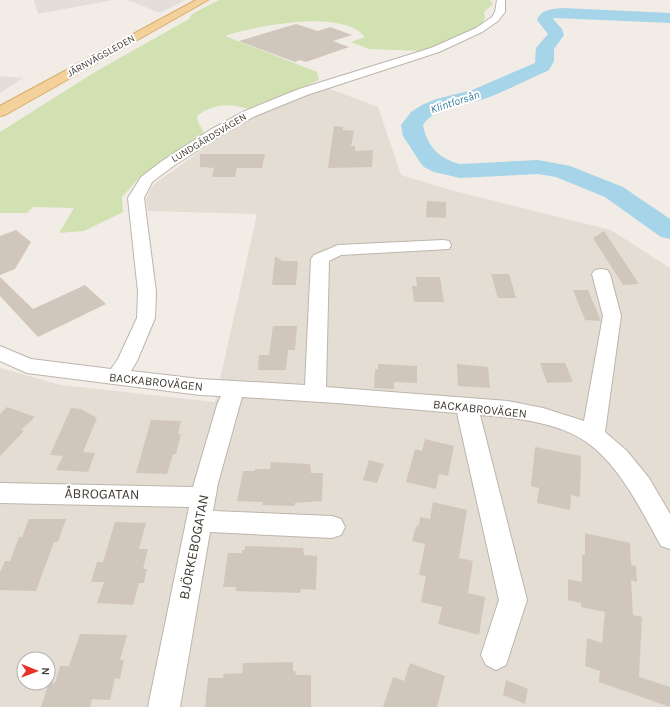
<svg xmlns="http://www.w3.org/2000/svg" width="670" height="707" font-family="Karla,sans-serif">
  <rect width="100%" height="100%" fill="#f1ece5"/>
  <path fill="#e4ddd3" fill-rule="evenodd" d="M325 87 378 107 401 175 454 191 611 230 670 268V707H0V368L61 385 215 402 257 214 148 211 146 199 153 185 227 132 255 115ZM24 659H48V683H24Z"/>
  <path fill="#e3deda" d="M34 0H113L38 14Z
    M128 0H185L160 13Z
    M0 76 23 78 0 93Z"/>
  <path fill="#d1e1b1" d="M219 0H490L493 4 484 12 485 18 482 24 461 36 424 51 369 49 351 42 365 37C342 8 256 26 225 36L317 72 319 80 252 110C231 103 214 103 197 116 197 124 202 127 204 134L139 178 122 197 123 212 84 231 59 233 74 208 33 207 27 213H0V132L95 72 189 19 192 14Z"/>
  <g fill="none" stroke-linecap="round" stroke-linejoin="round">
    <path fill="#a6d4e8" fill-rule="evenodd" d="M563 8 670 13V23L555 18 553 19 562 29 564 35 554 49V61L549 70C529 79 508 90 487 98 467 105 436 105 423 125 427 146 439 159 460 164L538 160 570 166 623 187 670 219V239L661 237 605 197 556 177 538 174 460 178 434 172 424 167 420 162 403 136 401 125 411 112 422 105 436 99 472 90 535 63 536 48 548 34 537 20C541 9 553 9 563 8Z"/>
  </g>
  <path fill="#d1c6bc" d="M296 24 318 31 330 27 352 35 333 41 349 47 306 62 300 60 295 62 239 41Z
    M334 126 343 127V130L354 131 351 146H355V151L373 150 372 167 328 168Z
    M200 154H265L262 168H237L235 177H212L214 168 200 167Z
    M427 201 446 202V218L426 217Z
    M16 230 31 242 15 269 0 275V236Z
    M604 231 639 284 623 285 593 238Z
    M275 256 282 261H298L296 285H272Z
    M491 274H509L516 298H498Z
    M0 277 33 309 85 285 106 304 38 337 0 296Z
    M416 277H440L444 302H414L412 286H417Z
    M573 290H588L601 321 585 320Z
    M273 326H297L295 350H288L286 370H258L259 355H269Z
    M540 363H565L573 382 547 383Z
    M378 364 417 366V383L394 382V389L374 388 375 369H378Z
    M457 364 488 367 490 388 458 386Z
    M7 407 35 417 21 430 24 431 0 456V414Z
    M71 408 81 409 97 418 83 452 95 453 88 472 56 470 63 456 50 455Z
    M151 420 181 421 178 434H181L176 454H173L167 474 136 473Z
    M425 439 454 446 448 476 439 474 436 489 406 482 415 449 422 451Z
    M535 447 581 456 580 497 571 495 570 510 537 503 539 488 531 486Z
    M369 460 384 464 377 483 363 480Z
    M271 462 310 464 311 473H323L322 501 295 503V506L262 505 263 502 237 501 243 471H255V469H270Z
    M433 502 467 510 459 558 473 561 468 593 485 597 479 635 438 624 442 607 421 602 426 576 419 575 425 544 412 541 416 527 419 525 420 517 430 519Z
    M29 519H66L58 542H54L36 591 0 590V572L5 561H10L19 537H22Z
    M115 522 146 523 139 549H148L143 569H147L144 583H139L133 605 97 603 104 582H91L97 562H103Z
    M585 533 630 543 631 565 636 566 637 582 631 580 633 615 642 617 639 677 670 687V707L599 682 600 671 585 666 587 638 602 643 605 612 581 607V603L568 600V579L582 582V555H585Z
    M245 546 303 548 304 555 317 556 316 590 301 589 300 593 236 591V587H223L228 553H242V550H245Z
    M80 634 127 635 120 660H124L120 679 115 678 110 700 92 699 90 707H41L49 682 55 683 60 666H69Z
    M293 662V671H295L296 675H311V707H205L208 678H223L224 674 242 673 243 663Z
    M410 663 445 676 437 707H383L393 677 404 681Z
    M506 680 528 689 525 704 503 695Z"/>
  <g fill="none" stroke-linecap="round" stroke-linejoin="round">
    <g stroke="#beb5ac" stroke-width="2">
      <path id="minor" d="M497 0H505V12L498 21 482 32 439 52 307 95 253 117 220 136 172 167 152 182 144 198 156 292 155 318 137 361 131 371 200 379 305 385 311 259 314 255 338 245 443 240 449 241 451 245 449 249 341 255 329 261 326 387 508 401 543 408 584 421 603 316 592 274 595 270 601 269 607 270 610 274 621 316 605 432 627 451 649 478 670 514V549L661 546C641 510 620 465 585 441 557 422 513 417 480 415L527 600 506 665 496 670 486 665 481 655 499 600 457 413 337 403 242 397 218 483 213 511 332 516 341 519 345 527 341 535 332 538 210 532 180 707H148L189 507 0 503V483L193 487 217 405 221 396 200 395 27 373 0 361V346L31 359 111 369 118 359 137 318 138 292 128 198 141 177 162 161 210 130 245 111 299 89 431 48 476 28 492 17 495 12Z"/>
    </g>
    <g stroke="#d7ac6c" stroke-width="2">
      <path id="major" d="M196 0H208L5 115 0 116V106Z"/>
    </g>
    <use href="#minor" fill="#fff" fill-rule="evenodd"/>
    <use href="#major" fill="#f4d19a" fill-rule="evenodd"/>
  </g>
  <g text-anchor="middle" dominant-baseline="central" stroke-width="4" stroke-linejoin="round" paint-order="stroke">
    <g font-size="10" fill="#423c35" stroke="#fff">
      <text transform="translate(101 56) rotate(-29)">JÄRNVÄGSLEDEN</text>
      <text transform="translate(209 138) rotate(-31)">LUNDGÄRDSVÄGEN</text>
    </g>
    <g font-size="11" font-style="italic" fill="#377b9c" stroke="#fff">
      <text transform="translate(455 102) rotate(-18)">Klintforsån</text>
    </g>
    <g font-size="12" fill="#423c35" stroke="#fff">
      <text transform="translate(156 382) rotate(6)">BACKABROVÄGEN</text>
      <text transform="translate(480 409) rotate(6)">BACKABROVÄGEN</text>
    </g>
    <g font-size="14" fill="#423c35" stroke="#fff">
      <text transform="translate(102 494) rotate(1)">ÅBROGATAN</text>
      <text transform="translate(194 547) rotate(-79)">BJÖRKEBOGATAN</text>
    </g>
  </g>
  <g transform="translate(36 671) rotate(91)"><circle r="19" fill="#ffffff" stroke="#b3b1ae"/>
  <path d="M0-3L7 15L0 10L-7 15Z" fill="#e53128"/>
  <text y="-6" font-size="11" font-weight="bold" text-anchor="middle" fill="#423c35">N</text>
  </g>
</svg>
